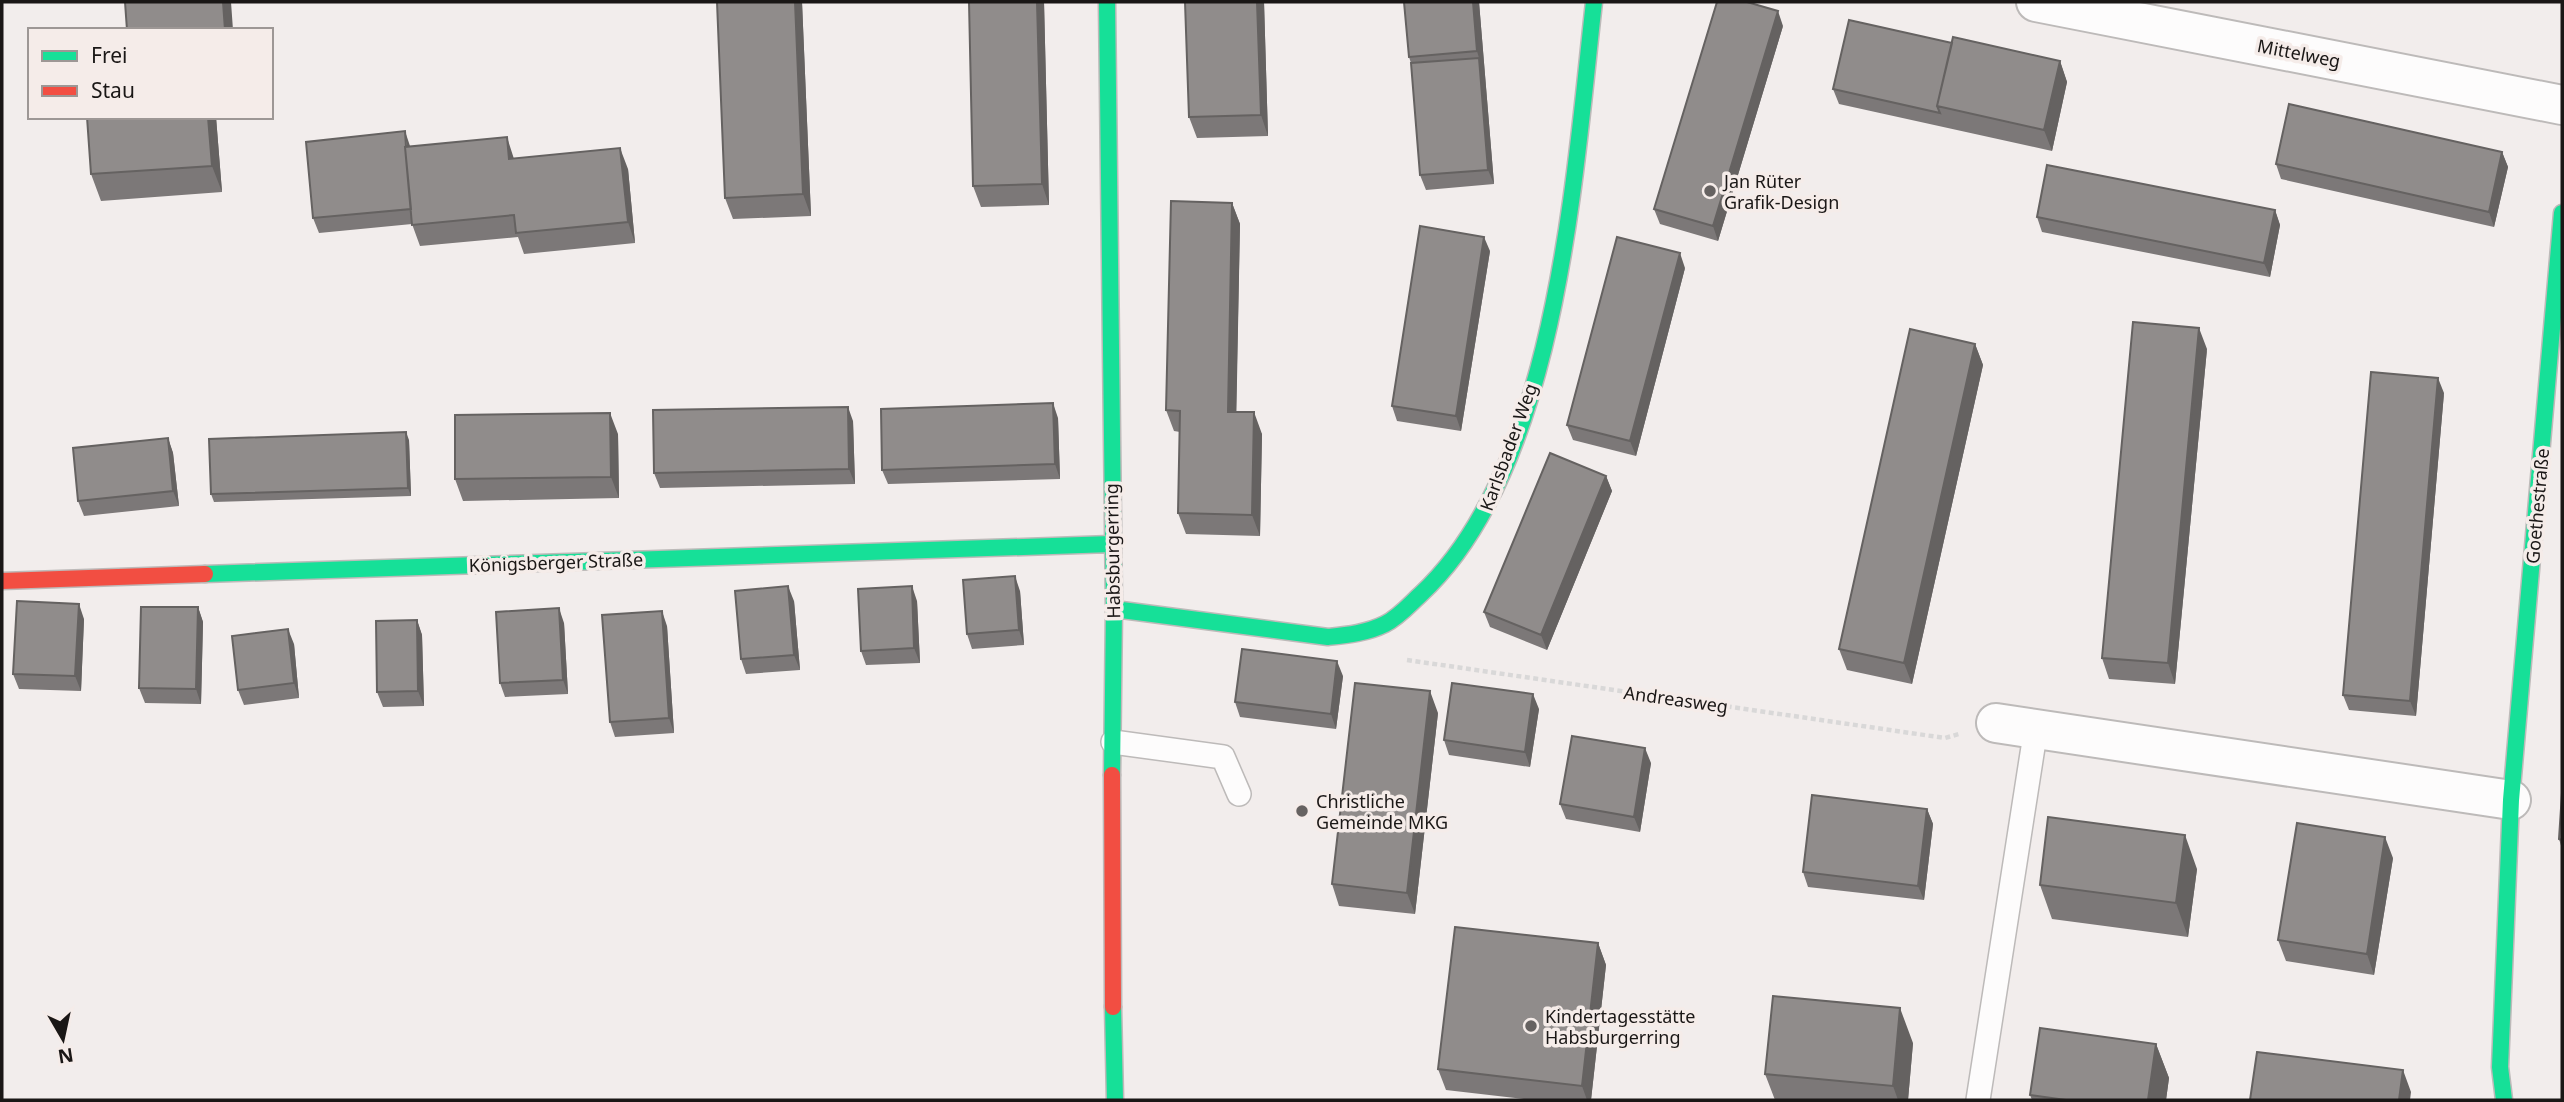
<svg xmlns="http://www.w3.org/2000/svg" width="2564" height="1102" font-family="'Noto Sans',sans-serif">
  <rect width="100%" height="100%" fill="#f2edec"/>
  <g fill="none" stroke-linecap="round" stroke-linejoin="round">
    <g stroke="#bdbab9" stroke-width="26">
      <path id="lane" d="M1113 742 1223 757 1239 794
        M1978 1100 2036 728"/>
    </g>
    <g stroke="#bdbab9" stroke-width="42">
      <path id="street" d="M2036 2 2562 105
        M1996 723 2511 800"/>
    </g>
    <g stroke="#bdbab9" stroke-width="19">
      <path id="fast" d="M1107 2 1114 609 1112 775
        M205 574 1111 544
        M1114 609 1328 637C1347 635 1367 633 1385 624 1399 617 1410 604 1421 594 1557 467 1574 178 1594 2
        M1113 1007 1115 1100
        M2504 1100 2500 1067 2511 800 2562 213"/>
    </g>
    <g stroke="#bdbab9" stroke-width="19">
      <path id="jam" d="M2 581 205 574
        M1112 775 1113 1007"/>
    </g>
    <path stroke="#d9d8d8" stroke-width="4.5" stroke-dasharray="5 3.5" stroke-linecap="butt" d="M1407 660 1945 738 1959 734"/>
    <use href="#lane" stroke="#fdfcfc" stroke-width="23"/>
    <use href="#street" stroke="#fdfcfc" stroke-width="38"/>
    <use href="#fast" stroke="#16e098" stroke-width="16"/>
    <use href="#jam" stroke="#f24e42" stroke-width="16"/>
  </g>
  <path fill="#7c7878" d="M717 2H802L811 216 733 219 725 198Z
    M1044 2 1049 205 981 207 973 186Z
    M1185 2H1264L1268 136 1197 138 1189 117Z
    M1404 2H1479L1494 184 1426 190 1420 175 1411 63 1409 57Z
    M1783 26 1718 241 1660 224 1654 209Z
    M1952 43 2060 61 2067 82 2052 151 1839 104 1833 89Z
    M216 117 222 192 101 201 91 174Z
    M410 147 514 159 628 169 635 243 524 254 518 237 420 246 412 224 319 233 313 218Z
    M2502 152 2508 167 2494 227 2281 179 2276 164Z
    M1232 203 1240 224 1236 412 1262 434 1260 536 1186 534 1178 513 1180 432 1174 431 1166 410Z
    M2275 210 2280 225 2270 277 2042 232 2037 217Z
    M1490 251 1461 431 1397 421 1392 406Z
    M1685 268 1636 456 1573 440 1567 425Z
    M1975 344 1983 365 1912 684 1847 670 1839 649Z
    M2207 349 2175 684 2109 679 2102 658Z
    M2444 393 2416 716 2349 710 2343 695Z
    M1058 418 1060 479 888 484 882 470Z
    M853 421 855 484 660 488 654 473Z
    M618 434 619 498 463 501 455 479Z
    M168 438 173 453 179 506 84 516 78 501Z
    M409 440 411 496 214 502 211 494Z
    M1606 476 1612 491 1547 650 1490 627 1484 612Z
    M1020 591 1024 645 972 649 967 634Z
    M794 601 800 670 746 674 741 659Z
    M917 601 920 663 866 665 861 651Z
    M198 607 203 622 201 704 145 703 139 688Z
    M84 619 81 691 19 689 13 674Z
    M417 620 422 635 424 706 383 707 377 692Z
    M564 623 568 694 505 697 500 683Z
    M667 626 674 733 615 737 610 722Z
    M294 644 299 698 244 705 238 690Z
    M1343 676 1336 729 1240 717 1235 702Z
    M1539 709 1530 767 1449 755 1444 740Z
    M1438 713 1415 914 1339 906 1332 884Z
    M1651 763 1640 832 1566 819 1560 804Z
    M2562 793V849L2559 839Z
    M1927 809 1933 824 1924 900 1808 887 1803 872Z
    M2393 858 2374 975 2286 961 2278 940Z
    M2197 869 2188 937 2052 919 2040 885Z
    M1598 943 1606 965 1591 1100H1533L1446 1090 1438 1069Z
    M1913 1043 1908 1100H1775L1765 1074Z
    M2156 1044 2169 1078 2166 1100H2032L2030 1095Z"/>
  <path fill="#656261" d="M223 2H231L233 30H225Z
    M795 2H802L811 216 803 194Z
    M1037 2H1044L1049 205 1042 184Z
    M1257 2H1264L1268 136 1261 115Z
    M1473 2H1479L1494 184 1488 170 1479 58 1477 51Z
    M1778 11 1783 26 1718 241 1713 226Z
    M2060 61 2067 82 2052 151 2044 130Z
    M208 117H216L222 192 212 166Z
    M405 131 410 146 413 209Z
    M507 137 514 159H509Z
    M620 148 628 169 635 243 628 222Z
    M2502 152 2508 167 2494 227 2489 212Z
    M1232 203 1240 224 1236 433 1228 412Z
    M2275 210 2280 225 2270 277 2264 263Z
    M1484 237 1490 251 1461 431 1456 416Z
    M1680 253 1685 268 1636 456 1630 441Z
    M2199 328 2207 349 2175 684 2168 663Z
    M1975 344 1983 365 1912 684 1904 663Z
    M2438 378 2444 393 2416 716 2410 701Z
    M1053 403 1058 418 1060 479 1055 464Z
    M848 407 853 421 855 484 849 469Z
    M1254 412 1262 434 1260 536 1252 515Z
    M610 413 618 434 619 498 611 477Z
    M406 432 409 440 411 496 408 488Z
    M168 438 173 453 179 506 173 491Z
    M1606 476 1612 491 1547 650 1541 635Z
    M1015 576 1020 591 1024 645 1019 630Z
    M788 586 794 601 800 670 794 655Z
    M912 586 917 601 920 663 914 648Z
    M79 604 84 619 81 691 75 676Z
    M198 607 203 622 201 704 196 689Z
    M559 608 564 623 568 694 563 680Z
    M662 611 667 626 674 733 669 718Z
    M417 620 422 635 424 706 418 691Z
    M288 629 294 644 299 698 294 683Z
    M1337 661 1343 676 1336 729 1331 714Z
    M1430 691 1438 713 1415 914 1407 893Z
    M1533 694 1539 709 1530 767 1525 752Z
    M1645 748 1651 763 1640 832 1634 817Z
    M1927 809 1933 824 1924 900 1918 886Z
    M2185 835 2197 869 2188 937 2176 903Z
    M2385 837 2393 858 2374 975 2367 954Z
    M1598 943 1606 965 1591 1100H1587L1582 1086Z
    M1900 1008 1913 1043 1908 1100H1898L1893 1086Z
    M2156 1044 2169 1078 2166 1100H2148Z
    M2403 1070 2411 1092 2410 1100H2399Z"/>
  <path fill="#908c8b" stroke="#656261" stroke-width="2" d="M125 2H223L225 30H127Z
    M717 2H795L803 194 725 198Z
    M969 2H1037L1042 184 973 186Z
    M1185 2H1257L1261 115 1189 117Z
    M1404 2H1473L1477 51 1409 57Z
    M1717 2H1747L1778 11 1713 226 1654 209Z
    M1849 20 1952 43 1937 106 1940 113 1833 89Z
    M1953 37 2060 61 2044 130 1937 106Z
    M1479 58 1488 170 1420 175 1411 63Z
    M2289 104 2502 152 2489 212 2276 164Z
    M87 117H208L212 166 91 174Z
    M405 131 406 147H405L411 209 313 218 306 142Z
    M507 137 509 159 620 148 628 222 516 233 514 215 412 225 405 147Z
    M2047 165 2275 210 2264 263 2037 217Z
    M1171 201 1232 203 1228 412H1254L1252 515 1178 513 1180 411 1166 410Z
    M1420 226 1484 237 1456 416 1392 406Z
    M1617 237 1680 253 1630 441 1567 425Z
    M2133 322 2199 328 2168 663 2102 658Z
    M1910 329 1975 344 1904 663 1839 649Z
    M2371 372 2438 378 2410 701 2343 695Z
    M1053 403 1055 464 882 470 881 409Z
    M848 407 849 469 654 473 653 410Z
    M610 413 611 477 455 479V415Z
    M406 432 408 488 211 494 209 439Z
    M168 438 173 491 78 501 73 448Z
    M1550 453 1606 476 1541 635 1484 612Z
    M1015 576 1019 630 967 634 963 580Z
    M788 586 794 655 741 659 735 591Z
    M912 586 914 648 861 651 858 589Z
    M17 601 79 604 75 676 13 674Z
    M141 607H198L196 689 139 688Z
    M559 608 563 680 500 683 496 612Z
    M662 611 669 718 610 722 602 615Z
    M417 620 418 691 377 692 376 621Z
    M288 629 294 683 238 690 232 636Z
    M1242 649 1337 661 1331 714 1235 702Z
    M1355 683 1430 691 1407 893 1332 884Z
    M1452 683 1533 694 1525 752 1444 740Z
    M1572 736 1645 748 1634 817 1560 804Z
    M2562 793V840L2559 839Z
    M1812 795 1927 809 1918 886 1803 872Z
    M2048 817 2185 835 2176 903 2040 885Z
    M2297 823 2385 837 2367 954 2278 940Z
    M1455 927 1598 943 1582 1086 1438 1069Z
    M1773 996 1900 1008 1893 1086 1765 1074Z
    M2040 1028 2156 1044 2148 1100H2066L2030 1095Z
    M2257 1052 2403 1070 2399 1100H2250Z"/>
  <g fill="#666261" stroke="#f5ece9" stroke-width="2.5">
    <circle cx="1710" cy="191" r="7"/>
    <circle cx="1302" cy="811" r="7"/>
    <circle cx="1531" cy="1026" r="7"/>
  </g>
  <g text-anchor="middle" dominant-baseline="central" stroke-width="7" stroke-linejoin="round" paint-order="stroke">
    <g font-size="18" fill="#1a1716" stroke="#f5ece9">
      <text transform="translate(2299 53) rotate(11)">Mittelweg</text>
      <text transform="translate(1508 447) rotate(-70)">Karlsbader Weg</text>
      <text transform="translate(2537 506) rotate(-85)">Goethestraße</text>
      <text transform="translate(1112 551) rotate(-91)">Habsburgerring</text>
      <text transform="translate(556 562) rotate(-2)">Königsberger Straße</text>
      <text transform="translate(1676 699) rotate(8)">Andreasweg</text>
    </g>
    <g font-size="18" fill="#1a1716" stroke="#f5ece9" text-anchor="start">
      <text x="1724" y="181">Jan Rüter<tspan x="1724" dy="21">Grafik-Design</tspan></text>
      <text x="1316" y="801">Christliche<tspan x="1316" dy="21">Gemeinde MKG</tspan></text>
      <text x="1545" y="1016">Kindertagesstätte<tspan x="1545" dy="21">Habsburgerring</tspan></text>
    </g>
  </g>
  <rect width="2564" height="1102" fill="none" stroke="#1a1716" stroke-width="7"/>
  <rect x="28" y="28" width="245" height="91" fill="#f5ece9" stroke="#9d9795" stroke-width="2"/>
  <rect x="42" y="51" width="35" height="10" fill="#16e098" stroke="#9d9795" stroke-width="2"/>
  <text x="91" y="63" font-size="21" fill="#1a1716">Frei</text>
  <rect x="42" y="86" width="35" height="10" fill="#f24e42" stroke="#9d9795" stroke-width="2"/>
  <text x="91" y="98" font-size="21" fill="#1a1716">Stau</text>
  <g transform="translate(63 1039) rotate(171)" stroke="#f5ece9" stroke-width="5" paint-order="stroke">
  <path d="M0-5L12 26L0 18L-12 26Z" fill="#1a1716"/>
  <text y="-10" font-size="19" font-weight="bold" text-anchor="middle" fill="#1a1716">N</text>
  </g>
</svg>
